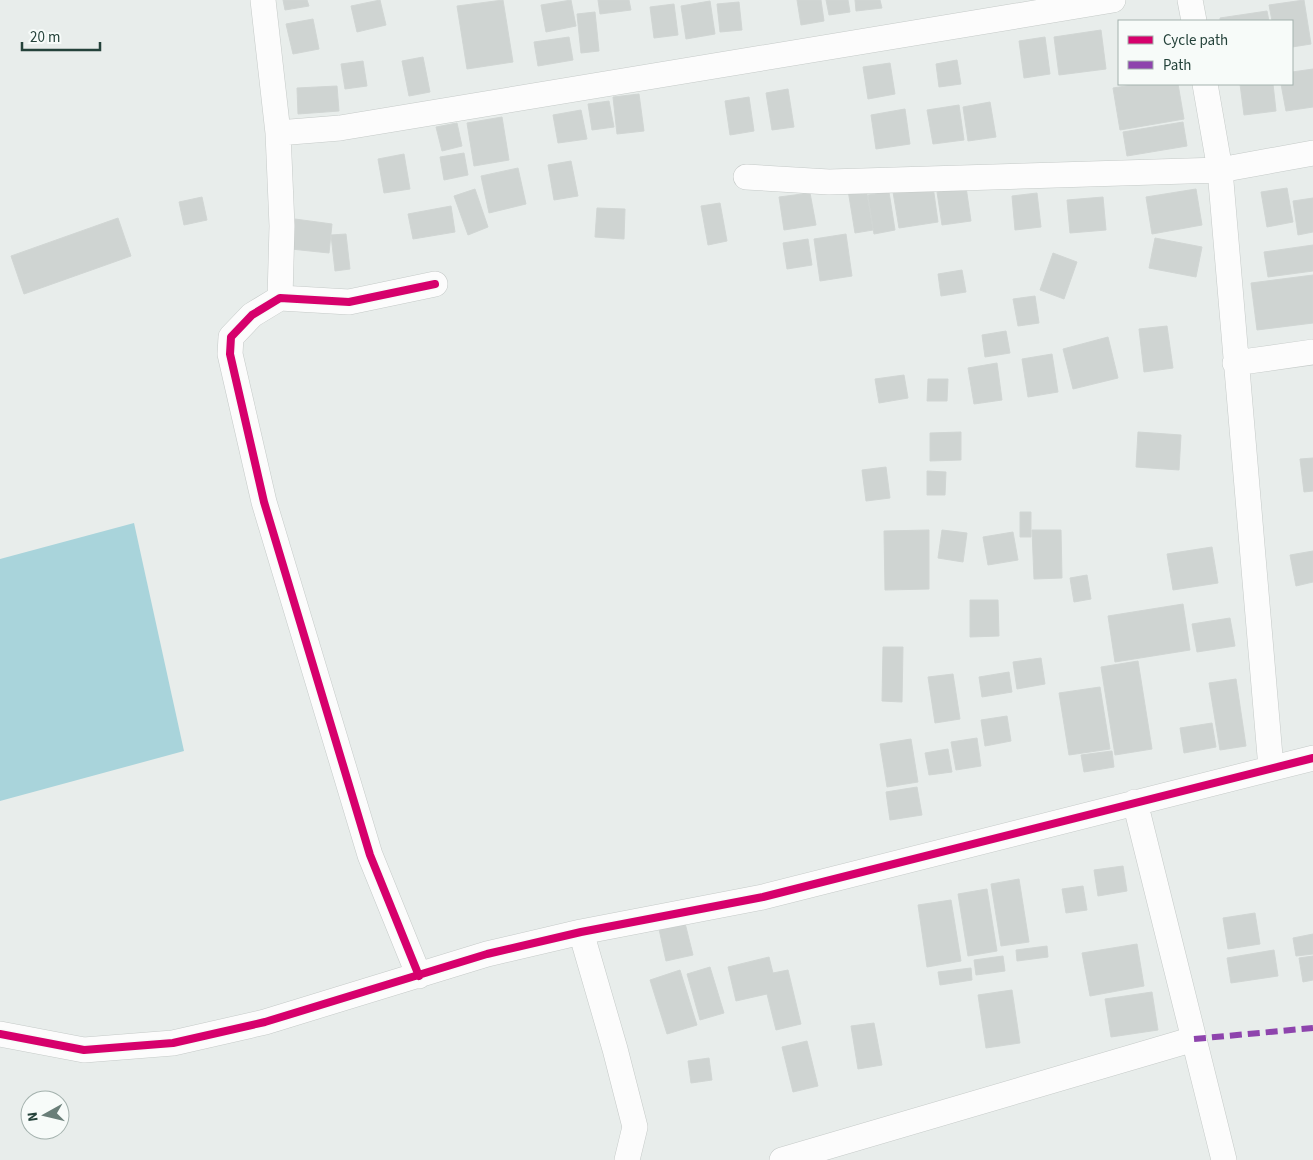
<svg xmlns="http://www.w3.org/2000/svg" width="1313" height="1160" font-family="'Source Sans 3',sans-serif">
  <rect width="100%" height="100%" fill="#e8edeb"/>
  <path fill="#a9d4db" d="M134 523 184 751 0 801V559Z"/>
  <path fill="#cfd4d2" stroke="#d1d6d4" d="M283 0H307L309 6 285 10Z
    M380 0 386 25 357 32 351 6Z
    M503 0 513 62 467 69 457 6Z
    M571 0 576 26 546 32 541 5Z
    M598 0H629L631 10 600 14Z
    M797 0H821L824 21 801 25Z
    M826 0H848L850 12 829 15Z
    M855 0H880L882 8 856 11Z
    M1304 0 1311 44 1292 47V21H1272L1269 5Z
    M710 1 715 34 686 39 681 6Z
    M739 2 742 30 720 32 717 4Z
    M674 4 678 35 654 38 650 7Z
    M1267 11 1269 21H1220V18Z
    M595 12 599 51 581 53 577 14Z
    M313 19 319 49 293 54 286 24Z
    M1101 30 1106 69 1059 75 1054 37Z
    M569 37 573 60 538 66 534 42Z
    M1045 37 1050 74 1024 78 1019 41Z
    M423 57 430 92 409 96 402 61Z
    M957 60 961 84 939 87 936 64Z
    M363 61 367 86 345 89 341 64Z
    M890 63 895 94 868 99 863 67Z
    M1313 69V107L1286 111 1281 84H1292V72Z
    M1138 84H1178L1184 119 1120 130 1113 88Z
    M1240 84H1273L1276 111 1244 115Z
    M337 86 339 111 298 114 297 88Z
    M788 89 794 127 772 130 766 93Z
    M639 94 644 131 617 134 613 97Z
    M749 97 754 131 730 135 725 101Z
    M609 101 614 127 592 130 588 104Z
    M990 102 996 137 968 141 963 107Z
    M959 105 964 140 933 144 927 110Z
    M905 109 910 144 876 149 871 115Z
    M581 110 587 139 558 143 553 115Z
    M502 117 509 160 474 166 467 123Z
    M1183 122 1187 146 1127 156 1123 132Z
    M457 123 462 146 442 151 436 127Z
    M464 153 468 175 444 180 440 157Z
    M404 154 410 189 384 193 378 159Z
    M571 161 578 196 554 200 548 165Z
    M518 168 526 204 489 213 481 176Z
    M932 179 938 222 899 228 892 186Z
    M966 187 971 221 942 225 937 192Z
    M866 188 873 230 855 233 848 190Z
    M1287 188 1293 222 1267 227 1261 192Z
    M475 189 488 227 468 235 454 196Z
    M1196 189 1202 225 1152 234 1146 197Z
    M889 192 895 230 874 234 868 195Z
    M810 193 816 225 784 230 779 197Z
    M1037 193 1041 227 1015 230 1012 196Z
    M202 197 207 220 184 225 179 202Z
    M1103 197 1106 230 1070 233 1067 200Z
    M1313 198V232L1298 235 1293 201Z
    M720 203 727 241 708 245 701 206Z
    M451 206 455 232 413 239 408 214Z
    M597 208 625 209 624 239 595 237Z
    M118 218 131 256 24 294 11 256Z
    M295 219 332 224 329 253 291 249Z
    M346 234 350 269 335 271 331 235Z
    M846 234 852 276 820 281 814 239Z
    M1155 238 1202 247 1196 277 1149 268Z
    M808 239 812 265 787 269 783 243Z
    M1313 245V271L1268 277 1264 252Z
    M1053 253 1077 262 1064 299 1040 290Z
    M962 270 966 292 941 296 938 274Z
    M1313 275V323L1257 330 1251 283Z
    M1035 296 1039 323 1018 326 1013 299Z
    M1167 326 1173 368 1144 372 1139 329Z
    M1006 331 1010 353 985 357 982 335Z
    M1108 337 1118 378 1073 389 1063 349Z
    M1052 354 1058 392 1028 397 1022 359Z
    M997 363 1002 400 974 404 968 368Z
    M904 375 908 398 879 403 875 379Z
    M928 379H948L947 401H927Z
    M961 432V460L930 461V433Z
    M1138 432 1181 435 1179 470 1136 467Z
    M1313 458V491L1304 492 1300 459Z
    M886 467 890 498 866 501 862 470Z
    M927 471 946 472 945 495H927Z
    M1020 512H1031V537H1020Z
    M929 530V589L885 590 884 531Z
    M942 530 967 533 963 562 938 558Z
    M1032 530H1061L1062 578 1034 579Z
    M1013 532 1018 560 988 565 983 537Z
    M1212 547 1218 583 1173 590 1167 554Z
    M1313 551V582L1296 586 1290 555Z
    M1087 575 1091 599 1074 602 1070 578Z
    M970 600H998L999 636 970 637Z
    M1183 604 1190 650 1115 662 1108 616Z
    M1230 618 1235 646 1197 652 1192 624Z
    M883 647H903L902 702 882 701Z
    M1041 658 1045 684 1017 689 1013 662Z
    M1138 661 1152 749 1115 755 1101 667Z
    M1009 672 1012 692 982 697 979 677Z
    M953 674 960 719 935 723 928 677Z
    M1236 679 1246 746 1220 750 1209 683Z
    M1100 687 1110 749 1069 755 1059 693Z
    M1007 716 1011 741 985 746 981 720Z
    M1212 723 1216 747 1184 753 1180 728Z
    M977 738 981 766 956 770 951 742Z
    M911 739 918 782 887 787 880 744Z
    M948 749 952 772 929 775 925 753Z
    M1112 751 1114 767 1084 772 1081 755Z
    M917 787 922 815 890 820 886 792Z
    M1123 866 1127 891 1098 896 1094 870Z
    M1019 879 1029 942 1001 946 991 884Z
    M1083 886 1087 910 1066 913 1062 889Z
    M987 889 997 951 968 956 958 894Z
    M951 900 961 961 927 967 918 905Z
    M1255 913 1260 944 1228 949 1223 918Z
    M685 923 693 955 666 961 659 929Z
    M1313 934V954L1296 956 1293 938Z
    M1137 944 1144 986 1090 996 1082 953Z
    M1047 946 1048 957 1017 961 1016 950Z
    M1274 950 1278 976 1231 983 1227 958Z
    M1003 956 1005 971 976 975 974 960Z
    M1313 956V980L1303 982 1299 958Z
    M769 957 773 973 788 970 801 1024 776 1030 767 994 736 1001 728 967Z
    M710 967 724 1013 700 1020 687 974Z
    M971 968 972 980 940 985 938 972Z
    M680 970 697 1025 667 1034 650 980Z
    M1012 990 1020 1043 986 1048 978 995Z
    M1152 992 1158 1030 1111 1037 1105 999Z
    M874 1023 882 1065 858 1069 851 1026Z
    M807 1041 818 1086 793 1092 782 1047Z
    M709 1058 712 1080 691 1083 688 1061Z"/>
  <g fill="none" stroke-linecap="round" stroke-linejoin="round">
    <g stroke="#c5cac8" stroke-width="26">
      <path id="minor" d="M263 0 278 133 282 226 280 298
        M1190 0 1194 21
        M1205 84 1220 170 1271 768
        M278 133 340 128 1113 0
        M746 177 829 182 1220 170 1313 153
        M1235 363 1313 352
        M1135 802 1224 1160
        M581 932 615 1049 635 1127 627 1160
        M419 976 370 855 264 502 230 354 231 337 252 315 280 298 349 302 435 284
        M0 1034 84 1050 173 1043 265 1022 487 954 581 932 763 897 1313 758
        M782 1160 1194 1039"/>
    </g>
    <use href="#minor" stroke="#fcfcfc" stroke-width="25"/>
    <path stroke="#8e44ad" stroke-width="6" stroke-dasharray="12 6" stroke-linecap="butt" d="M1194 1039 1313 1028"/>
    <g stroke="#f7fbf9" stroke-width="11">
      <path id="cycleway" d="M419 976 370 855 264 502 230 354 231 337 252 315 280 298 349 302 435 284
        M0 1034 84 1050 173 1043 265 1022 487 954 581 932 763 897 1313 758"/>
    </g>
    <use href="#cycleway" stroke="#d6006c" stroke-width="8"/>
  </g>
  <rect x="1118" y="20" width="175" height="65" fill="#f7fbf9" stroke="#a3b1ad"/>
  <rect x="1128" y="36" width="25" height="8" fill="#d6006c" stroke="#a3b1ad"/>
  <text x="1163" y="45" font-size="15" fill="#24423a">Cycle path</text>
  <rect x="1128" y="61" width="25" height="8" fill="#8e44ad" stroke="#a3b1ad"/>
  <text x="1163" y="70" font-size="15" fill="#24423a">Path</text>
  <g transform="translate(45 1115) rotate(262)"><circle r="24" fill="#f7fbf9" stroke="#a3b1ad"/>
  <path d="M0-4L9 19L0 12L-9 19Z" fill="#697e78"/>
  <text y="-8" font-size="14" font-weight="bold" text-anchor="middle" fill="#24423a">N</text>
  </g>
  <path d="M22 42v8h78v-8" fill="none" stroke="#24423a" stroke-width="2.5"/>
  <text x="30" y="42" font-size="15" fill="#24423a" stroke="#f7fbf9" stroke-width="4" paint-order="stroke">20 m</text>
</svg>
